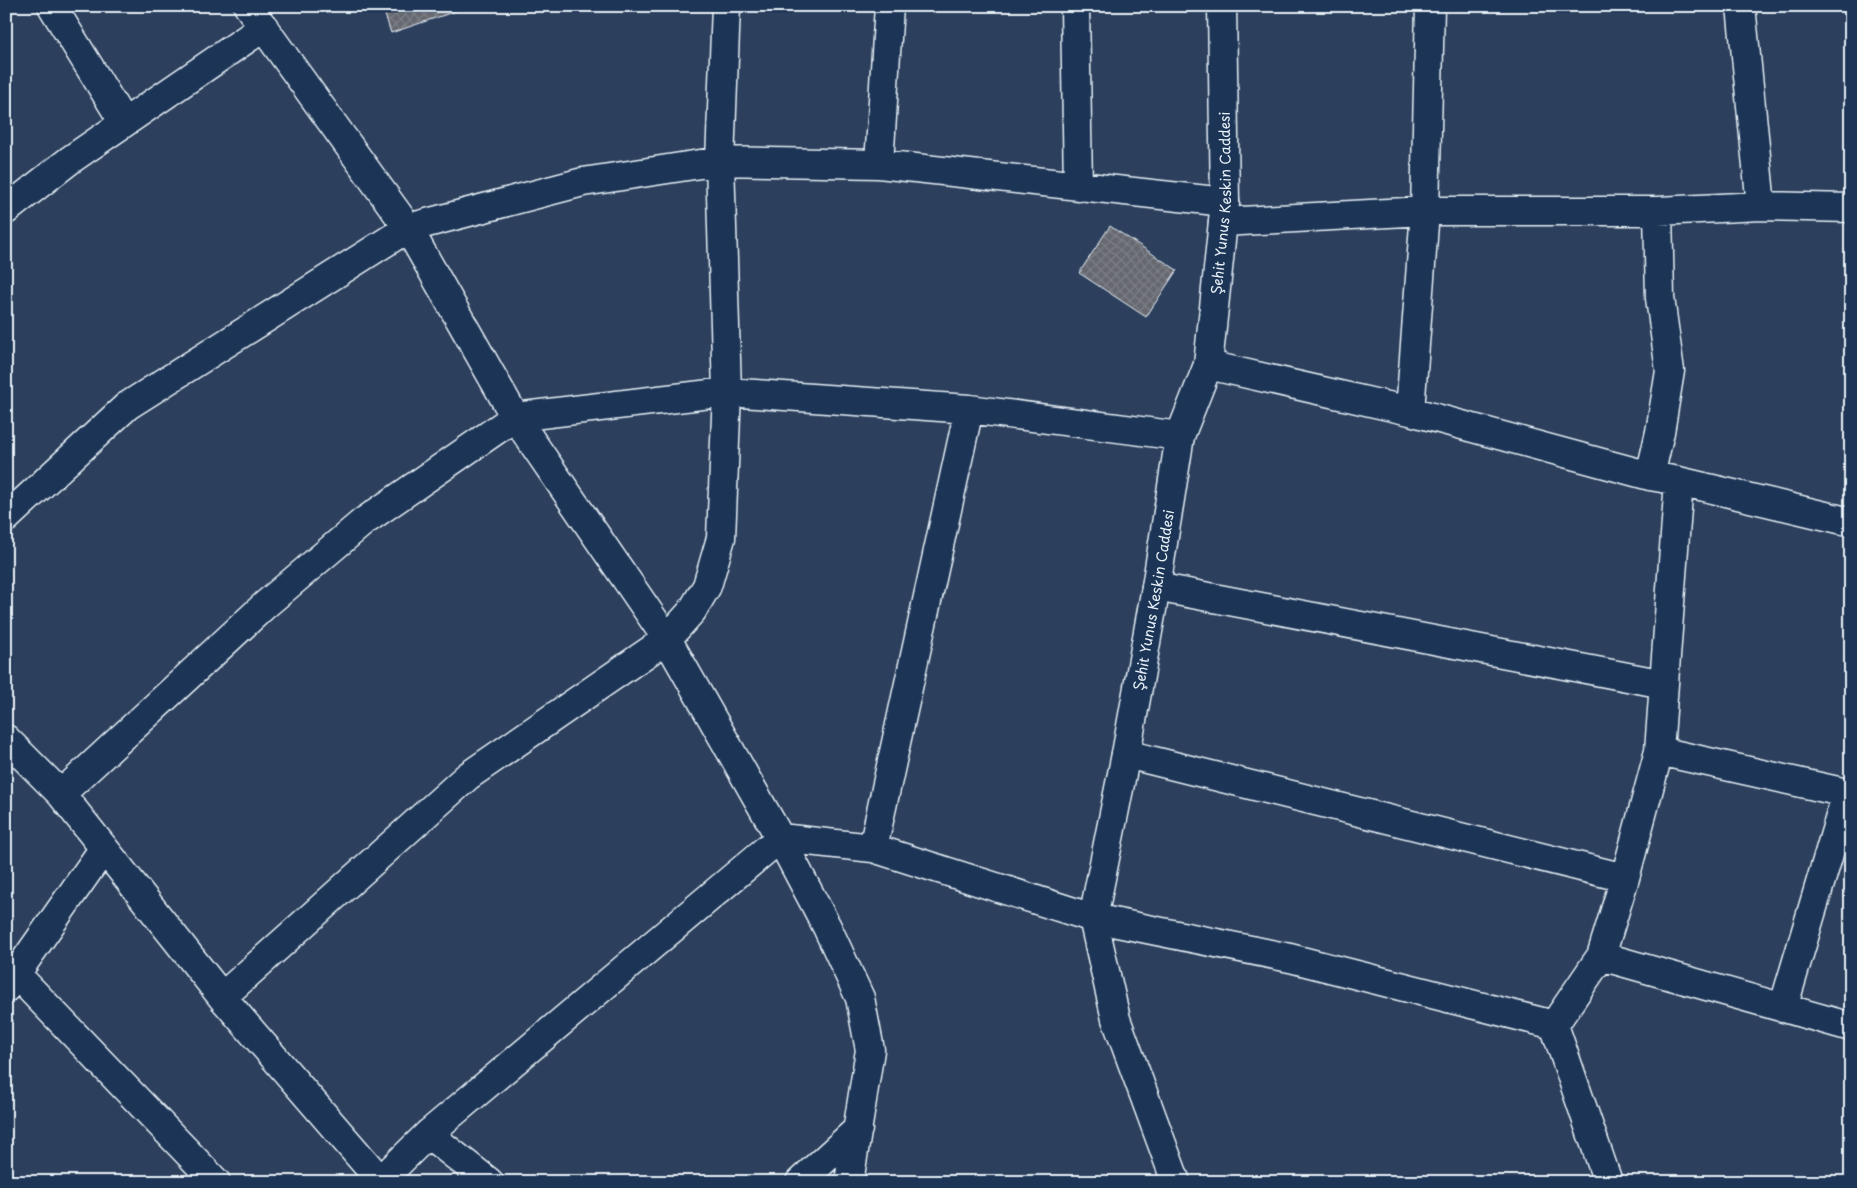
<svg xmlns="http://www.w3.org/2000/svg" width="1857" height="1188" font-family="'Playpen Sans',sans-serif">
  <defs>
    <pattern id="building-cross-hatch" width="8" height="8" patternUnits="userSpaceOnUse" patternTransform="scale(1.25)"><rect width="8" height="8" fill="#666870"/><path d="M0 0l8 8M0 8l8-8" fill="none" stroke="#7c7e85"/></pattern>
  </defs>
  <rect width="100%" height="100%" fill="#2c3f5c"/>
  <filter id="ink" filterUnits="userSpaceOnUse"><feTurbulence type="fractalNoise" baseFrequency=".02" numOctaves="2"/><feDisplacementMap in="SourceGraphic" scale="10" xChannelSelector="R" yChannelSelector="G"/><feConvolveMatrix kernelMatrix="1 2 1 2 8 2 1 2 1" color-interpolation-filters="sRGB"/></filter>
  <g filter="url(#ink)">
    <path fill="url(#building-cross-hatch)" stroke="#e8f1f8" d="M382 6H471L391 33Z
      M1110 226 1177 270 1146 317 1079 273Z"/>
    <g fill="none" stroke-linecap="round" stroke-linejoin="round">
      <g stroke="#e8f1f8" stroke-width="31">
        <path id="street" d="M52 6 124 123
          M248 6 408 228 515 417 667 639 780 838 873 848 1093 918 1290 958 1554 1025
          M1075 6 1078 187
          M1741 6 1761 206
          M879 164 889 6
          M6 210 70 160 264 27
          M1223 222 1425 211H1658L1761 206 1851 208
          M1208 365 1410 411 1650 476 1679 481 1851 522
          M1410 411 1425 211 1430 6
          M1650 476 1660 432 1670 371 1660 298 1658 211
          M6 518 127 406 408 228 583 182 720 161 879 164 1225 202
          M1156 587 1664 684
          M6 739 61 794 222 997 380 1180
          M1659 751 1851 794
          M1126 754 1625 878
          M61 794 265 605 363 522 515 417 727 392 969 409 1180 436
          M873 848 969 409
          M1601 956 1851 1027
          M16 974 216 1182
          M6 988 104 848
          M222 997 468 776 667 639 692 611 707 586 721 538 727 392 720 161 726 6
          M1783 1008 1847 793
          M1554 1025 1601 956 1625 878 1659 751 1679 481
          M1554 1025 1608 1182
          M428 1134 489 1182
          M379 1182 428 1134 780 838 827 927 860 998 870 1050 849 1182
          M800 1182 858 1129"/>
      </g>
      <g stroke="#e8f1f8" stroke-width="31">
        <g id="secondary">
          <path id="s1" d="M1176 1182 1116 1019 1093 918 1126 754 1156 587 1180 436 1208 365 1225 202 1222 6"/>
        </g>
      </g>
      <use href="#street" stroke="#1d3557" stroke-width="28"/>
      <use href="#secondary" stroke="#1d3557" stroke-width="28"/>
    </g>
  </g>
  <g text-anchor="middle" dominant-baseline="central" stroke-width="5" stroke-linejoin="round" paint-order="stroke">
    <g font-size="14" fill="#e8f1f8" stroke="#1d3557">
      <text stroke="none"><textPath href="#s1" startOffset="1006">Şehit Yunus Keskin Caddesi</textPath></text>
      <text stroke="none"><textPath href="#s1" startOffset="601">Şehit Yunus Keskin Caddesi</textPath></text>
    </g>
  </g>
  <rect width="1857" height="1188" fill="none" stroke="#1d3557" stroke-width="25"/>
  <rect x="12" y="12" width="1832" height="1163" fill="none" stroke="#e8f1f8" stroke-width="2" filter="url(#ink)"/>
</svg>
